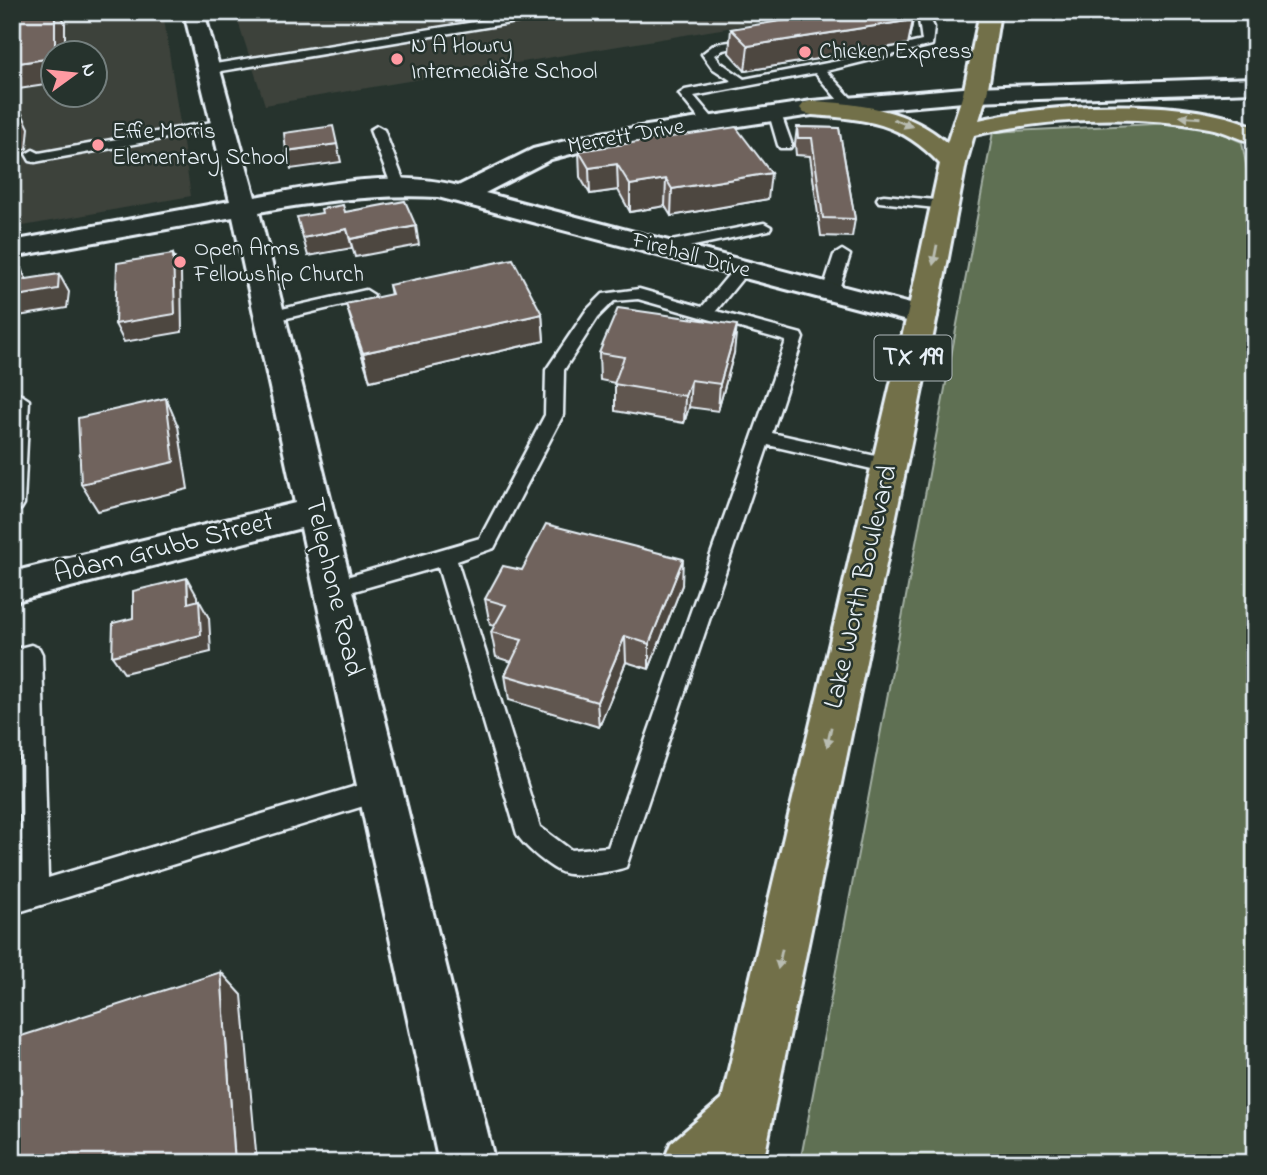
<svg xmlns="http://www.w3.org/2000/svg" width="1267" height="1175" font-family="'Indie Flower',sans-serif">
  <rect width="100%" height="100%" fill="#26332d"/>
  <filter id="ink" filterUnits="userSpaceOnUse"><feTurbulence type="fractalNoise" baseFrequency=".0143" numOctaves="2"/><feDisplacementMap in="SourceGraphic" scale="14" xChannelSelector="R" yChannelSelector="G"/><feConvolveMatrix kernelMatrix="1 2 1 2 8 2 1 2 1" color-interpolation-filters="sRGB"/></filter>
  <g filter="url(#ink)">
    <path fill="#3c423b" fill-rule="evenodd" d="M12 12H163L191 196 12 228ZM52 52H94V94H52Z
      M235 12H823L265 105Z"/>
    <path fill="#5f7052" stroke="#a4b0a5" stroke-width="2" d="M1195 122 1242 142 1255 214V1163H800L993 132Z"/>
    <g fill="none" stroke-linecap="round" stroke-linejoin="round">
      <g stroke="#e8f1f8" stroke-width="5">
        <path id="lane" d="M536 12H563L558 15 209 73 203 69 209 65Z
          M906 12 928 15 934 27 932 45 826 71 854 101V107H844L815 73 694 96 717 123 710 127 705 126 679 94 685 90 732 81 712 68 702 54 715 44 759 38V42L723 50 715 55 720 62 744 79 838 61 922 41 919 20 910 18 880 23 874 20Z
          M775 110 781 114 792 145 790 148H780L778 145 769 114Z
          M223 120 228 121V127L35 162 30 161 26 154 33 150 39 153Z
          M377 126 384 130 406 187 404 190 399 191 392 187 370 130Z
          M884 195 945 201 952 205 945 209 879 202 877 199 879 196Z
          M764 223 771 227 769 230 661 253 653 248 661 243Z
          M842 250 850 255 838 292 830 297 824 295 822 292 834 255Z
          M742 264 750 269 716 311 801 334 803 338 772 433 889 459 896 461 898 466 896 471 889 473 768 445 626 867C613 872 578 877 564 873 552 870 523 846 517 834L438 567 333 597 326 595 322 589 326 583 480 538 545 415 546 370 586 311 603 294 639 289 702 307 736 266ZM638 299 786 341 608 847 571 850 540 827 457 561 494 548 563 415 564 370 598 317 614 301Z
          M366 290 374 295 372 298 270 322 262 317 264 313Z
          M20 394 29 400 24 504 21 509 14 511 12 398Z
          M31 645 39 648 42 654 48 878 380 779 389 782 392 790 389 798 380 801 12 914V888L22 885 20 666 12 668V650Z"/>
      </g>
      <g stroke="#e8f1f8" stroke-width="6">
        <path id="street" d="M184 12H204L255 197C320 185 393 169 458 186L533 149 594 134 812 101 975 87 983 89 987 94 983 99 975 101 812 115 594 148 551 159 485 193 933 310 937 316 933 322 922 325 438 197C377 194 319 201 259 212L495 1163H439L301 528 12 602V572L295 503 233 217 12 257V241L230 201Z"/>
      </g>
      <g stroke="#e8f1f8" stroke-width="6">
        <path id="secondary" d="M1255 78V92L975 101 967 99 963 94 967 89 975 87Z"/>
      </g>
      <g stroke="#e8f1f8" stroke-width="6">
        <path id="highway" d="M980 12H1000L987 94 979 120C1052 103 1186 96 1255 127V143C1239 139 1225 131 1209 128 1134 114 1048 118 974 135L966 163 937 316 763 1163H663L671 1143 722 1099 907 316 940 164C901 122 867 119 812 115L804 113 800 108 804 103 812 101C862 104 908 109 947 143L963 94Z"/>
      </g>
      <use href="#lane" fill="#26332d" fill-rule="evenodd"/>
      <use href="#street" fill="#26332d" fill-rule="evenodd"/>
      <use href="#secondary" fill="#26332d" fill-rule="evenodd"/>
      <use href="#highway" fill="#726f4a" fill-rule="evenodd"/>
    </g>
    <path fill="#605650" stroke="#e8f1f8" stroke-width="2" d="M913 20 908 44 745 71 729 53 731 29Z
      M797 127 839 128 855 219 852 237 821 236 810 156 796 155 795 144Z
      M579 151 768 199 671 216 665 206 630 212 618 190 590 194 580 177Z
      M389 285 542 314 544 341 370 381 354 331 346 304 391 295Z
      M599 353H734L718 411 689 407 684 423 615 411V383L600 380Z
      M522 570 682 585 649 669 626 662 599 727 509 700 505 675 512 662 496 657 491 632 495 626 490 625 485 599Z"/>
    <path fill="#4e4641" stroke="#e8f1f8" stroke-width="2" d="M55 12H60L65 23V52H55Z
      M913 20 908 44 745 71 748 46Z
      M52 58V84L12 90V64Z
      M13 95 29 128 27 149 12 151Z
      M337 144 341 162 291 169 286 151Z
      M617 164 618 190 590 194 589 168Z
      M771 173 768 199 671 216 672 189Z
      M666 179 665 206 630 212V185Z
      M416 226 419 245 355 257 350 239Z
      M347 229 352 248 308 256 303 238Z
      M173 254 181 272 182 332 124 342 115 324Z
      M22 271 32 290 59 274 69 292 67 308 12 317V297L20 280Z
      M542 314 544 341 370 381 363 353Z
      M737 325 734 353 718 411 720 384Z
      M691 380 689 407 684 423 685 396Z
      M166 398 178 426 188 489 98 511 81 484Z
      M683 559 682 585 649 669V644Z
      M187 578 197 596 198 621 188 603Z
      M199 600 209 618 211 652 124 673 112 656Z
      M625 636 626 662 599 727 597 702Z
      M221 972 242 995 257 1163H235Z"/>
    <path fill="#70645d" stroke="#e8f1f8" stroke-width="2" d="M12 12H55V52H52V58L12 64Z
      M836 12H903L913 20 748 46 731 29Z
      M333 126 337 144 286 151 284 133Z
      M736 127 771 173 672 189 666 179 630 185 617 164 589 168 579 151Z
      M797 127 839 128 855 219 823 218 812 138H798Z
      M405 201 416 226 350 239 347 229 303 238 297 217 322 213 321 209 343 205 345 212Z
      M173 254 175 314 115 324 117 263Z
      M513 259 542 314 363 353 346 304 392 294 389 285Z
      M22 271 20 280 59 274 58 289 12 297V273Z
      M618 308 737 325 720 384 691 380 685 396 614 384 624 357 599 353Z
      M166 398 174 462 81 484 78 418Z
      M546 524 683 559 649 644 625 636 597 702 505 675 522 640 491 632 506 605 485 599 503 566 522 570Z
      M187 578 188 603 199 600 201 635 112 656 113 623 133 618V591Z
      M221 972 235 1163H12V1039Z"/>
    <defs><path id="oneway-solid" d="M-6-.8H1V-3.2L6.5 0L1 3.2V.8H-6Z" transform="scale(1.75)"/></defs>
    <g fill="#b9bdb2">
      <use href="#oneway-solid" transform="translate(1190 117) rotate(-176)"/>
      <use href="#oneway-solid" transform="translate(903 123) rotate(22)"/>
      <use href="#oneway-solid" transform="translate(935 255) rotate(101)"/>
      <use href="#oneway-solid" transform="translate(829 737) rotate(102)"/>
      <use href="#oneway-solid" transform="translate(780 959) rotate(102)"/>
    </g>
  </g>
  <g fill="#ff9aa2" stroke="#26332d" stroke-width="2.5">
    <circle cx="805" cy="52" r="7"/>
    <circle cx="397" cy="59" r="7"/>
    <circle cx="98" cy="145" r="7"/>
    <circle cx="180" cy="262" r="7"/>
  </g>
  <g text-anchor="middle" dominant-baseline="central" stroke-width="5" stroke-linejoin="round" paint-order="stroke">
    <g font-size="23" fill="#e8f1f8" stroke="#26332d" text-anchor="start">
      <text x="411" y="46">N A Howry<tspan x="411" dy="26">Intermediate School</tspan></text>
      <text x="819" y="52">Chicken Express</text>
      <text x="112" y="132">Effie Morris<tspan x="112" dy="26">Elementary School</tspan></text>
      <text x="194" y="249">Open Arms<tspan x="194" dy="26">Fellowship Church</tspan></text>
    </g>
    <g font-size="23" fill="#e8f1f8" stroke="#26332d">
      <text transform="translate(626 137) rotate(-10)">Merrett Drive</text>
      <text transform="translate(691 256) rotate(15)">Firehall Drive</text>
    </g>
    <rect fill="#26332d" stroke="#aeb8bb" stroke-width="2" x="874.5" y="335.5" width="77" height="45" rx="5"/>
    <g font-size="26" font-weight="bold" fill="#e8f1f8">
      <text x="913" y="358">TX 199</text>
    </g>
    <g font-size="28" fill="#e8f1f8" stroke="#26332d">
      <text transform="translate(164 549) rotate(-14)">Adam Grubb Street</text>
      <text transform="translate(333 587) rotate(77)">Telephone Road</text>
      <text transform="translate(862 587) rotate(-77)">Lake Worth Boulevard</text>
    </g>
  </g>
  <rect width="1267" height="1175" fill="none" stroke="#26332d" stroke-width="42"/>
  <rect x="21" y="21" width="1225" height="1133" fill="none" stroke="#e8f1f8" stroke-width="2.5" filter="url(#ink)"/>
  <g transform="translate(74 74) rotate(75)"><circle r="33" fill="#26332d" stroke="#747f7e" stroke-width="2"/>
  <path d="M0-5L12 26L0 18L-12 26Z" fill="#ff9aa2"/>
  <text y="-10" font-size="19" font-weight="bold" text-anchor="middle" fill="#e8f1f8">N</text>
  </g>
</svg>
